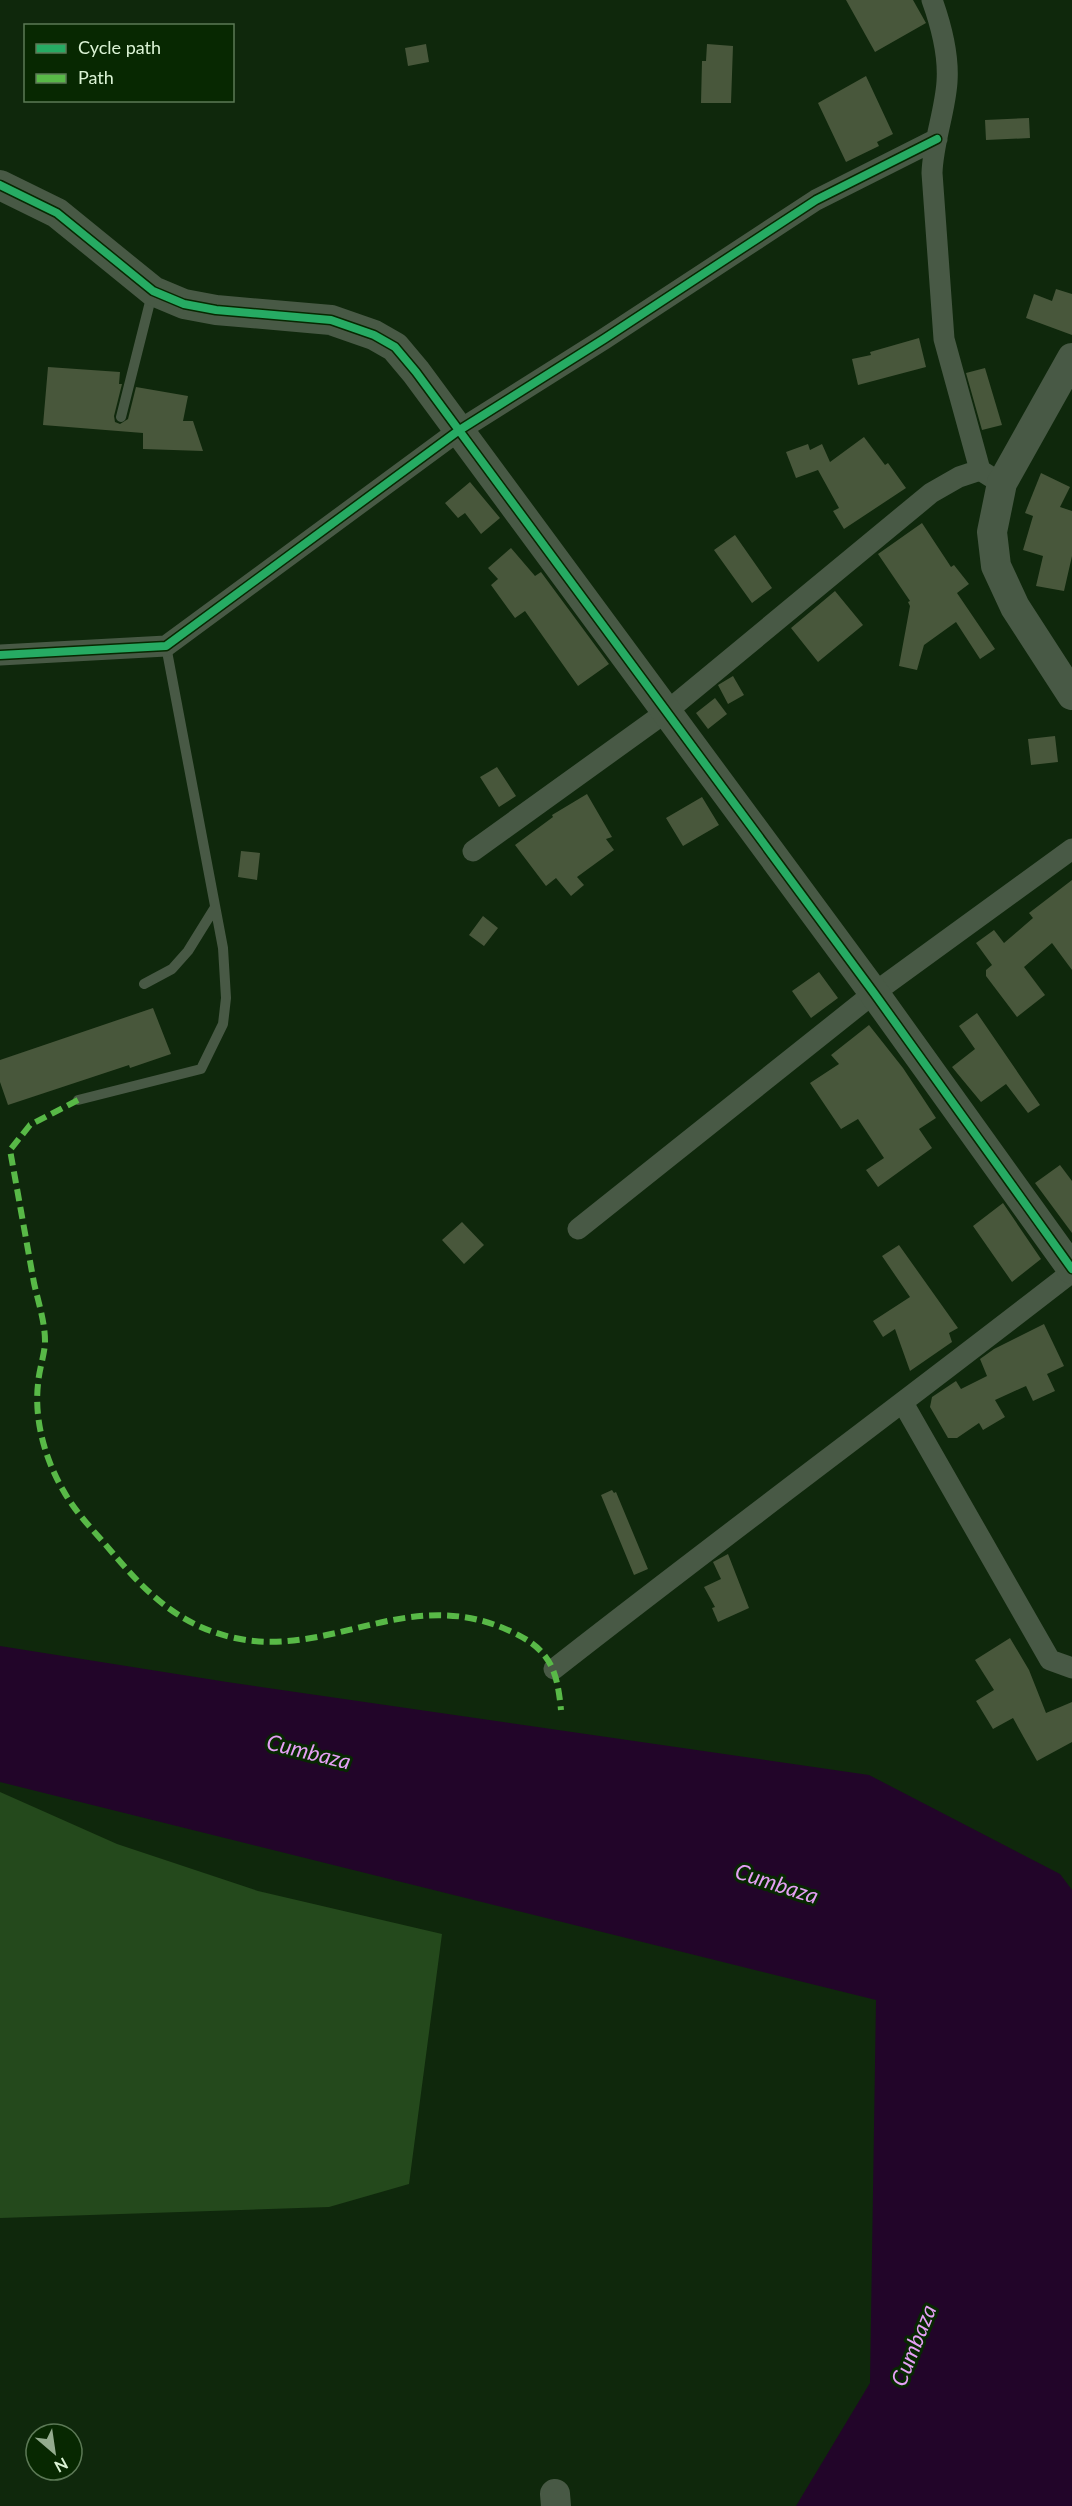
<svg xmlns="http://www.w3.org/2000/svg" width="1072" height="2506" font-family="Lato,sans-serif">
  <rect width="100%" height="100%" fill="#0f280c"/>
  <path fill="#24491c" d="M0 1792 117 1844 258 1891 442 1934 409 2184 329 2207 0 2218Z"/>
  <path fill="#220529" d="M0 1646 227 1682 869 1775 1060 1874 1072 1890V2506H796L870 2383 876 2000 0 1782Z"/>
  <path fill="#48573b" d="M846 0H913L926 23 875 52Z
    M426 44 429 62 408 66 405 48Z
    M707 44 733 46 731 103H701L702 61H706Z
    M866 76 893 134 877 142 879 146 846 162 818 103Z
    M1029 118 1030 138 986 140 985 120Z
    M1056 289 1072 294V335L1026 318 1034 294 1052 301Z
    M919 338 926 367 858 385 852 359 871 355 870 352Z
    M48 367 120 372 119 384H122L114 416 115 422 120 424 128 419 136 387 188 396 183 421H193L203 451 143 449V433L43 425Z
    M985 368 1002 425 982 430 966 373Z
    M864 437 885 465 888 463 906 488 844 529 833 511 839 508 818 470 796 478 786 452 808 444 810 450 822 444 830 462Z
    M1041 473 1070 487 1060 507 1072 511V556L1064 591 1036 586 1043 556 1023 550 1033 516 1025 513Z
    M470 482 500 518 481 534 465 513 458 518 445 503Z
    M922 523 951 567 954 565 969 584 957 593 995 649 980 659 956 622 924 645 917 670 899 666 910 606 908 602 910 601 878 554Z
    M735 535 772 588 752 603 714 550Z
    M511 548 535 576 541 572 609 664 578 686 525 611 515 618 491 585 498 579 488 568Z
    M835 591 863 625 818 662 791 628Z
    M733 676 744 695 728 704 718 685Z
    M715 698 727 714 708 729 696 713Z
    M1055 736 1058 762 1031 765 1028 739Z
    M497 767 516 796 499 807 480 777Z
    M587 794 612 837 606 839 614 850 577 877 584 885 571 896 556 878 546 886 515 845 553 817 552 815Z
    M702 797 719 825 683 846 666 818Z
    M241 851 260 853 257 880 238 877Z
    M1072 880V970L1052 943 1024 967 1045 995 1017 1017 986 976V970L992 965 976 943 994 930 1004 943 1033 918 1029 913Z
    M483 916 498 928 484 946 469 935Z
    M819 972 838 998 811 1018 792 991Z
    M153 1008 171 1054 130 1068 129 1065 8 1105 0 1082V1060Z
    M977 1013 1040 1105 1028 1113 1006 1084 981 1102 952 1067 975 1049 959 1026Z
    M869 1025 903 1068 936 1118 919 1129 932 1148 878 1187 866 1170 884 1158 858 1119 841 1129 810 1083 839 1064 831 1055Z
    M1060 1165 1072 1181V1233L1035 1183Z
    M1003 1203 1041 1259 1012 1282 973 1226Z
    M462 1222 484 1245 464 1264 442 1240Z
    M899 1245 958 1328 949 1333 952 1342 910 1371 895 1329 883 1337 873 1321 910 1297 882 1256Z
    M1044 1324 1064 1366 1047 1374 1055 1391 1033 1401 1026 1386 995 1400 1005 1417 983 1430 979 1423 957 1438H948L930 1407 932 1397 956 1381 961 1389 987 1376 980 1359 994 1349Z
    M612 1490 614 1493 616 1492 648 1569 634 1575 601 1495Z
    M728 1554 749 1608 718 1622 712 1608 715 1607 704 1587 721 1579 713 1562Z
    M1010 1638 1029 1670 1046 1713 1072 1702V1742L1037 1761 1013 1718 993 1729 976 1701 994 1690 975 1660Z"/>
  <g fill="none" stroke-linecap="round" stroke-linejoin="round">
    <path stroke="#485945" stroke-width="10" d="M121 417 152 294
      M144 984 172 969 188 951 214 909
      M78 1100 201 1069 223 1024 226 998 223 948 166 646"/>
    <path stroke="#485945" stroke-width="21" d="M932 0C941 25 949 54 947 82 945 112 933 142 932 173L944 339 980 470 991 477
      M0 655 166 646 458 431 604 339 816 200 937 139
      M473 851 666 712 931 493 959 477 980 470
      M578 1229 874 993 1072 849
      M903 1403 1050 1660 1072 1668
      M554 1669C725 1535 900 1406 1072 1272"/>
    <path stroke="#485945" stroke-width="30" d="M0 185 57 213 153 291 184 304 216 310 331 320 374 335 395 347 416 372 874 993 1072 1269
      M1072 358 1002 483 992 532 996 566 1015 607 1072 695
      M555 2494 556 2506"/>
    <path stroke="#58b947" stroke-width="6" stroke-dasharray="12 6" stroke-linecap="butt" d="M78 1100 30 1125 10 1150C18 1194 26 1239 34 1283 38 1301 45 1322 45 1341 45 1354 39 1369 38 1384 34 1420 45 1459 63 1490 74 1510 90 1527 105 1544 142 1588 175 1625 235 1638 331 1659 409 1584 510 1631 550 1649 557 1669 561 1710"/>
    <g stroke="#072801" stroke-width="11">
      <path id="cycleway" d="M0 185 57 213 153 291 184 304 216 310 331 320 374 335 395 347 416 372 874 993 1072 1269
        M0 655 166 646 458 431 604 339 816 200 937 139"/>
    </g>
    <use href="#cycleway" stroke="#26ab63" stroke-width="8"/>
  </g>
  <g text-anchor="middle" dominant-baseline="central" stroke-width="6" stroke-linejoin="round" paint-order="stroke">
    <g font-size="22" font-style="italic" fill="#e5a0f4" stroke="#072801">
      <text transform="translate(309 1751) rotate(14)">Cumbaza</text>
      <text transform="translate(777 1883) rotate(18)">Cumbaza</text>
      <text transform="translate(913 2345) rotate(-68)">Cumbaza</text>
    </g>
  </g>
  <rect x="24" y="24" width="210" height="78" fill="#072801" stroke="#5c7956" stroke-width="1.5"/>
  <rect x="36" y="44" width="30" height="9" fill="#26ab63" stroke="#5c7956" stroke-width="1.5"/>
  <text x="78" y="54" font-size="18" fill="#dbf3d5">Cycle path</text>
  <rect x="36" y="74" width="30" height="9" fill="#58b947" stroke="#5c7956" stroke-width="1.5"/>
  <text x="78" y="84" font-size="18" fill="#dbf3d5">Path</text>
  <g transform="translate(54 2452) rotate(151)"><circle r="28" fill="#072801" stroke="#5c7956" stroke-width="1.5"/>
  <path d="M0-4.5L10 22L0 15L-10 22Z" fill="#94ac8f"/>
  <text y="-9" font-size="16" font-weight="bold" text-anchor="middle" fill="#dbf3d5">N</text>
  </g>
</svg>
